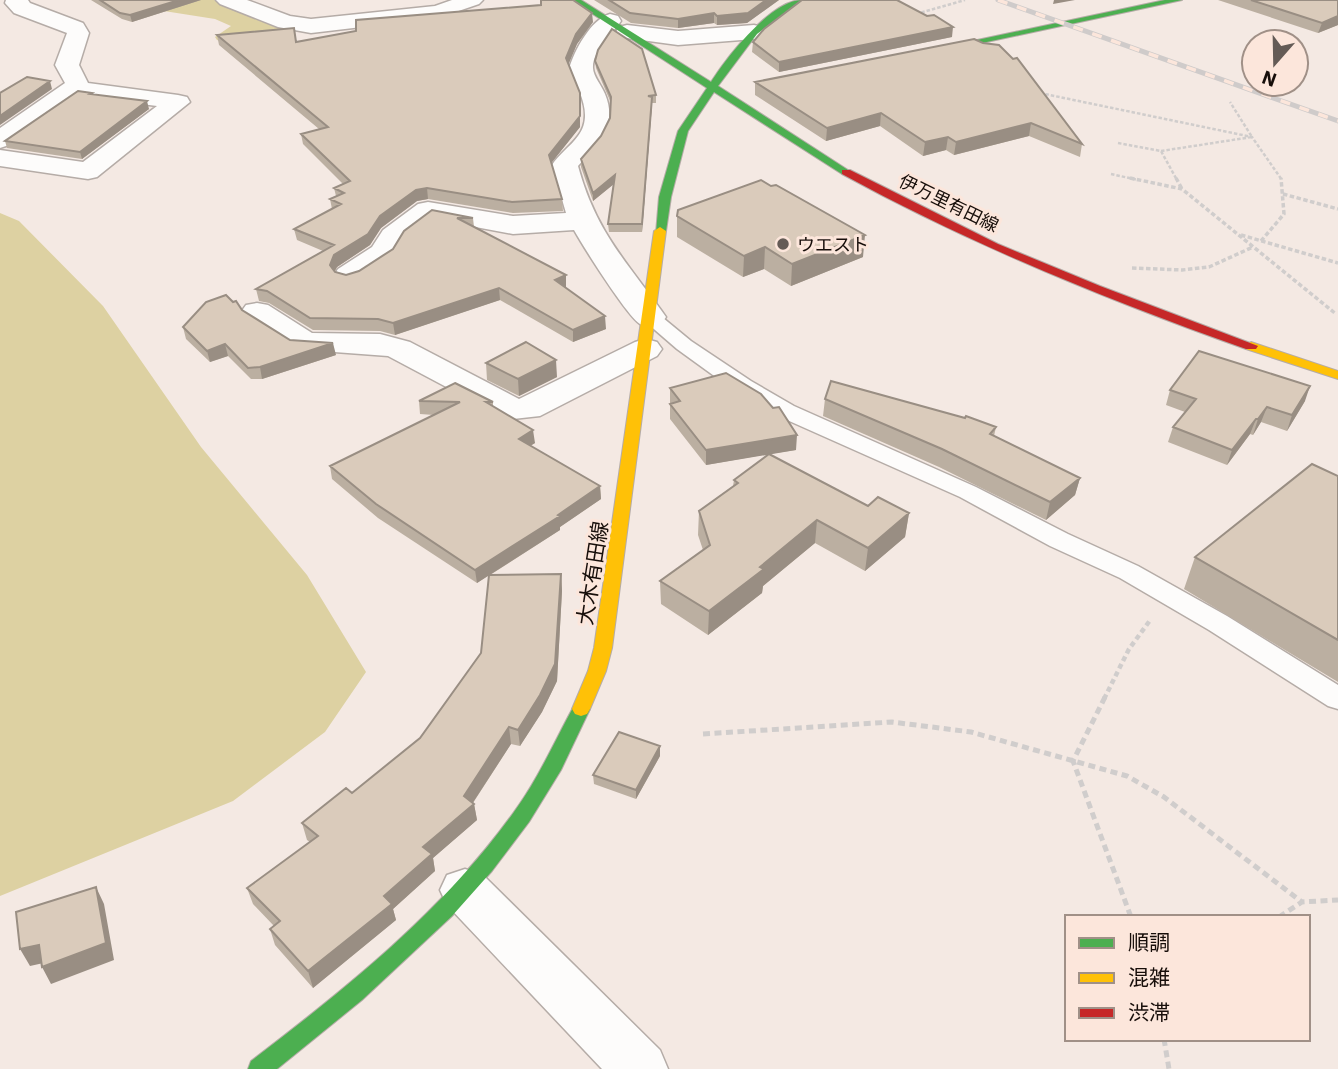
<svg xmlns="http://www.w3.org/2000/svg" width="1338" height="1069" font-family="'IBM Plex Sans','Noto Sans JP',sans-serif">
  <rect width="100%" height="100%" fill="#f4e9e3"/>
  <path fill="#ddd1a2" d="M170 0H214L256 15 281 27 277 32 223 42 217 40 215 37 231 26 215 19 164 11Z
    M0 213 19 221 103 306 201 447 307 575 366 672 325 732 233 801 0 896Z"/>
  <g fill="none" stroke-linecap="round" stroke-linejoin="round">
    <g stroke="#b5aca7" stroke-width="3">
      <path id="lane" d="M650 311 657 313 691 341 751 381 794 406 976 487 1068 534 1138 566 1227 616 1338 685V709L1328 706 1209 630 1120 578 1050 546 960 497 778 416 735 391 677 349 640 317 643 313Z"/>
    </g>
    <g stroke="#b5aca7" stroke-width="3">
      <path id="street" d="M6 0H28L30 3 83 23 89 33 79 65 88 83 178 95 187 97 190 102 97 177 88 179 0 166V150L83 162 157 106 79 96 9 145 0 148V128L65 83 55 65 67 33 14 13 5 3Z
        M216 0H247L290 16 311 19 435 6 452 0H483L479 4 438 18 311 33 278 27 220 4Z
        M610 14 618 16 621 21C612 34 592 52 593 68 593 76 602 86 605 94 618 125 599 144 578 166 596 233 628 263 666 317L661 324C654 325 647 328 640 324 627 316 583 246 574 230L513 234 433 219 404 241 393 259 360 281 349 284 338 281 334 275 338 269 372 247 383 230 418 204 428 202 513 216 566 213 552 165C559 154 570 147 578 136 594 115 579 90 569 69 574 51 591 19 610 14Z
        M627 25 678 31 754 25 762 27 765 32 762 37 754 39 678 45 619 37 616 32 619 27Z
        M257 303 268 305 312 333 380 334 410 342 519 399 635 342 646 339 657 342 662 349 657 356 540 416 513 419 501 416 388 356 294 349 246 319 241 312 246 305Z
        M465 869 483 875 660 1050 668 1069H602L447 905 440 890 447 875Z"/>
    </g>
    <g stroke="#b5aca7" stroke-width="2">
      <path id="fast" d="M571 0H581L711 82C727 57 771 0 802 0L757 34 718 86 851 172 842 174 714 92 688 131 671 197 666 231 664 233H656L659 197 678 131 707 88Z
        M1165 0H1182L926 55 921 52Z
        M581 702 587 704 590 709 561 770 529 822 492 871 452 916 362 1000 277 1069H248L251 1061C347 988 443 911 514 812 539 778 555 740 575 704Z"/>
    </g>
    <g stroke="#b5aca7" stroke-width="2">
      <path id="slow" d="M660 227 666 231 612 648 606 671 590 709 587 714 581 716 575 714 572 709 588 671 594 648 654 231Z
        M1251 342 1338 371V379L1246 349 1244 346Z"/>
    </g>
    <g stroke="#b5aca7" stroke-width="2">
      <path id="jam" d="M842 170H850L998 244 1100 286 1258 346 1256 349H1246C1107 300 972 245 842 174Z"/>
    </g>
    <path stroke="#d0cdcc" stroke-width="2.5" stroke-dasharray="3.5 2" stroke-linecap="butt" d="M916 14 965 0
      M1040 93 1252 137 1282 180
      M1118 143 1161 151 1177 180
      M1161 151 1252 137 1230 102
      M1111 174 1138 180"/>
    <path stroke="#d0cdcc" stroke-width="3.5" stroke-dasharray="4.5 2.5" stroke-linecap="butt" d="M1130 178 1182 189 1336 314
      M1176 178 1182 189
      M1283 194 1338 209
      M1241 235 1338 263
      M1261 241 1284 214 1281 178
      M1132 268 1182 270 1209 267 1253 247"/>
    <path stroke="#d0cdcc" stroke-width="4.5" stroke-dasharray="5 3.5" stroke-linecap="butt" d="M1104 699 1129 649 1151 619"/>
    <path stroke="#d0cdcc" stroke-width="5" stroke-dasharray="7 4.5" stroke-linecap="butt" d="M1105 697 1073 761 1131 917
      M703 734 892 722 971 732 1127 776 1164 797 1302 902
      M1279 917 1302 902 1338 900
      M1164 1039 1169 1069"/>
    <use href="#lane" fill="#fdfcfb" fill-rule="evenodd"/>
    <use href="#street" fill="#fdfcfb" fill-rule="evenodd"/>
    <use href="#fast" fill="#4caf50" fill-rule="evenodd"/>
    <use href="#slow" fill="#ffc107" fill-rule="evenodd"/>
    <use href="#jam" fill="#c62828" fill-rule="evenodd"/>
    <g stroke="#cfcbca" stroke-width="5">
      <path id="rail" d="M998 0 1338 121"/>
    </g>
    <use href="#rail" stroke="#fce6db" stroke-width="3.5" stroke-dasharray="10" stroke-linecap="butt"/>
  </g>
  <path fill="#bbafa1" d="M91 0H201L132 22 122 19Z
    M594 0H779L747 23 717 25 714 23 678 28 631 23Z
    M1218 0H1338V25L1318 33Z
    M593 22 577 44 568 64 580 93V127L551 163 562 199 563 211 513 213 428 199 417 201 381 228 370 245 337 267 335 271 346 275 359 271 393 249 432 210 473 218 474 227 566 287H565L606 329 573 342 500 300 395 335 380 331 313 330 269 303 259 301 256 289 323 251 297 240 294 229 332 209 330 199 336 196 334 188 343 184 303 144 301 134 319 129 219 45 217 35 296 42Z
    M952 37 779 72 752 52 753 42Z
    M974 39 1082 144 1080 157 1029 136 954 155 946 150 923 156 880 126 826 141 755 95V82Z
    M595 61 656 95V103H652L642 232H609L608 224 614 184 593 201 581 167V159L601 136 610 118 611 103 596 68Z
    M92 93V94L149 109 82 159 7 148 5 141Z
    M677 216 863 257 791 286 764 269 743 277 677 237Z
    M183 327 290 340 336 355 262 379H251L228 356 210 362 186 339Z
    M486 363 557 377 519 396 487 380Z
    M670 388 796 450 769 454 868 506 909 513 905 537 865 571 815 543 763 586 762 593 708 635 661 604 660 581 703 550 698 535 699 511 733 486 734 480 769 454 706 465 670 419Z
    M1170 390 1305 401 1287 431 1261 422 1253 435 1250 434 1227 465 1168 442 1173 427 1185 412 1166 405Z
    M825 399 996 427 994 436 1080 478 1075 495 1046 520 939 467 823 416Z
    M419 401 493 402V406L535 443 530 446 600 486 601 499 560 527V530L490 575 561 574 562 591 557 681 542 712 520 746 511 744 473 803 474 804 477 820 433 858 435 871 393 909 396 920 313 988 275 945 270 929 274 926 253 904 247 888 310 842 307 840 302 823 352 793 420 738 481 653 489 575 477 583 378 518 332 479 330 466 434 415 420 414Z
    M1338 476V682L1184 589 1195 557Z
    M660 756 636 799 594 784 593 775Z"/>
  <path fill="#998e83" d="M179 0H201L132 22 130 15Z
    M766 0H779L747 23 717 25V16Z
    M1054 0H1075L1053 4Z
    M592 13 593 22 577 44 567 68 566 58 576 34Z
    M714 13V23L678 28V19Z
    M1338 16V25L1318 33 1322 23Z
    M953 27 952 37 779 72V62Z
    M50 81 52 89 0 125V116Z
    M580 93V127L549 166V155Z
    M652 97V105L642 232V224Z
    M147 101 149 109 82 159 80 152Z
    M881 113 880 126 826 141 827 128Z
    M1031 123 1029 136 954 155 956 142Z
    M948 137 946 150 923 156 925 142Z
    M615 175V183L593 201V193Z
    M427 188 428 199 417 201 381 228 370 245 337 267 332 276 330 265 334 255 380 216 416 190Z
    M865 235 863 257 791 286 792 264Z
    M765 247 764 269 743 277 744 256Z
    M566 275V287L555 292V280Z
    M499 288 500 300 395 335 393 323Z
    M605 316 606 329 573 342V330Z
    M333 343 336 355 262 379 260 367Z
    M225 344 228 356 210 362 207 351Z
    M556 360 557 377 519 396 518 379Z
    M1310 386 1305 401 1287 431 1292 415Z
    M1267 407 1261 422 1253 435 1258 419Z
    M1256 419 1250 434 1227 465 1232 450Z
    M533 430 535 443 520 452 519 439Z
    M797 435 796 450 706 465V450Z
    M1080 478 1075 495 1046 520 1050 502Z
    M600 486 601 499 560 527V530L477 583 475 570Z
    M909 513 905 537 865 571 868 548Z
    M817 520 815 543 763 586 762 593 708 635 709 611 760 567Z
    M561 574 562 591 557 681 542 712 520 746 518 730Z
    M509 727 511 744 470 807 474 804 477 820 433 858 435 871 393 909 396 920 313 988 308 971 423 847 464 796Z
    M660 746V756L636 799V790Z
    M96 887 104 904 114 960 51 984 42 967Z
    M39 945 48 962 30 966 20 949Z"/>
  <path fill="#dacbbb" stroke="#998e83" stroke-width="2" d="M100 0H179L130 15 120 13Z
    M541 0H573L592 13 576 34 566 58 580 93V116L549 155 562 199 512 202 427 188 416 190 380 216 368 234 334 255 330 265 335 272 346 275 359 271 393 249 404 231 432 210 473 218H457L566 275 555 280 605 316 573 330 499 288 393 323 378 319 310 318 267 291 256 289 334 245 294 229 341 204 330 199 344 193 334 188 350 181 301 134 328 127 217 35 294 28 296 42 356 31V20L541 5Z
    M609 0H766L748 13 717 16 714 13 678 19 630 13Z
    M802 0H897L927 16 934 15 953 27 779 62 753 42 764 29Z
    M1251 0H1338V16L1322 23Z
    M612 29 642 49 656 95 648 96 652 97 642 224H608L615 175 593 193 581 159 601 136 610 118 611 97 595 61 598 50Z
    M974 39 983 43 999 45 1013 59 1017 58 1082 144 1031 123 956 142 948 137 925 142 881 113 827 128 755 82Z
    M27 77 50 81 0 116V93Z
    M78 91 92 93 90 94 147 101 80 152 5 141Z
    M761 180 771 186 776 185 865 235 792 264 765 247 744 256 677 216 678 210Z
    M226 295 233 302 236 301 242 310 290 340 333 343 260 367 248 368 225 344 207 351 183 327 206 302Z
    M526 342 556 360 518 379 486 363Z
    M1199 351 1310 386 1292 415 1267 407 1258 419H1256L1232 450 1173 427 1196 399 1170 390Z
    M726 373 761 394 773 408 779 407 797 435 706 450 670 404 680 401 670 388Z
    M831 381 965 418 966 416 996 427 990 434 1080 478 1050 502 942 449 825 399Z
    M455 383 493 402H486L533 430 519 439 600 486 558 515 560 516 475 570 376 504 330 466 460 402 419 401Z
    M769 454 868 506 878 497 909 513 868 548 817 520 760 567 764 569 709 611 660 581 710 545 699 511 738 483 734 480Z
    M1312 464 1338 476V640L1195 557Z
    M561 574 555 664 540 695 518 730 509 727 464 796 474 804 423 847 432 854 384 896 392 904 308 971 270 929 280 921 247 888 318 836 302 823 346 788 352 793 420 738 481 653 489 575Z
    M619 732 660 746 636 790 593 775Z
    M96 887 106 943 42 967 39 945 20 949 16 912Z"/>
  <circle fill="#645b56" stroke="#fce6db" stroke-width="2.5" cx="783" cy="244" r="7"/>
  <g text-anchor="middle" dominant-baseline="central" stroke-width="6" stroke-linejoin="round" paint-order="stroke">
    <g font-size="18" fill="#170e0a" stroke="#fce6db">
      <text transform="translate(949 203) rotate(26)">伊万里有田線</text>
    </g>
    <g font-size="18" fill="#170e0a" stroke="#fce6db" text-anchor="start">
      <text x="797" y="244">ウエスト</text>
    </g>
    <g font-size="21" fill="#170e0a" stroke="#fce6db">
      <text transform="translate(592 573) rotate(-81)">大木有田線</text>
    </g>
  </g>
  <rect x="1065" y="915" width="245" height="126" fill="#fce6db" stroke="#a09087" stroke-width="2"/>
  <rect x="1079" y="938" width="35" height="10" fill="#4caf50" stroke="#a09087" stroke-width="2"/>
  <text x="1128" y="950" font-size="21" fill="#170e0a">順調</text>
  <rect x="1079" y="973" width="35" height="10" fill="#ffc107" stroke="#a09087" stroke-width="2"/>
  <text x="1128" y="985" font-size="21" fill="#170e0a">混雑</text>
  <rect x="1079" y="1008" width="35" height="10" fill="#c62828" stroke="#a09087" stroke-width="2"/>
  <text x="1128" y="1020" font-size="21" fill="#170e0a">渋滞</text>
  <g transform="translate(1275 63) rotate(200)"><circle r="33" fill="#fce6db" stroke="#a09087" stroke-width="2"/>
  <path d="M0-5L12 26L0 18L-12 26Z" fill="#645b56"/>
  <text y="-10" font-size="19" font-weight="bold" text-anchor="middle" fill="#170e0a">N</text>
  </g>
</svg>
